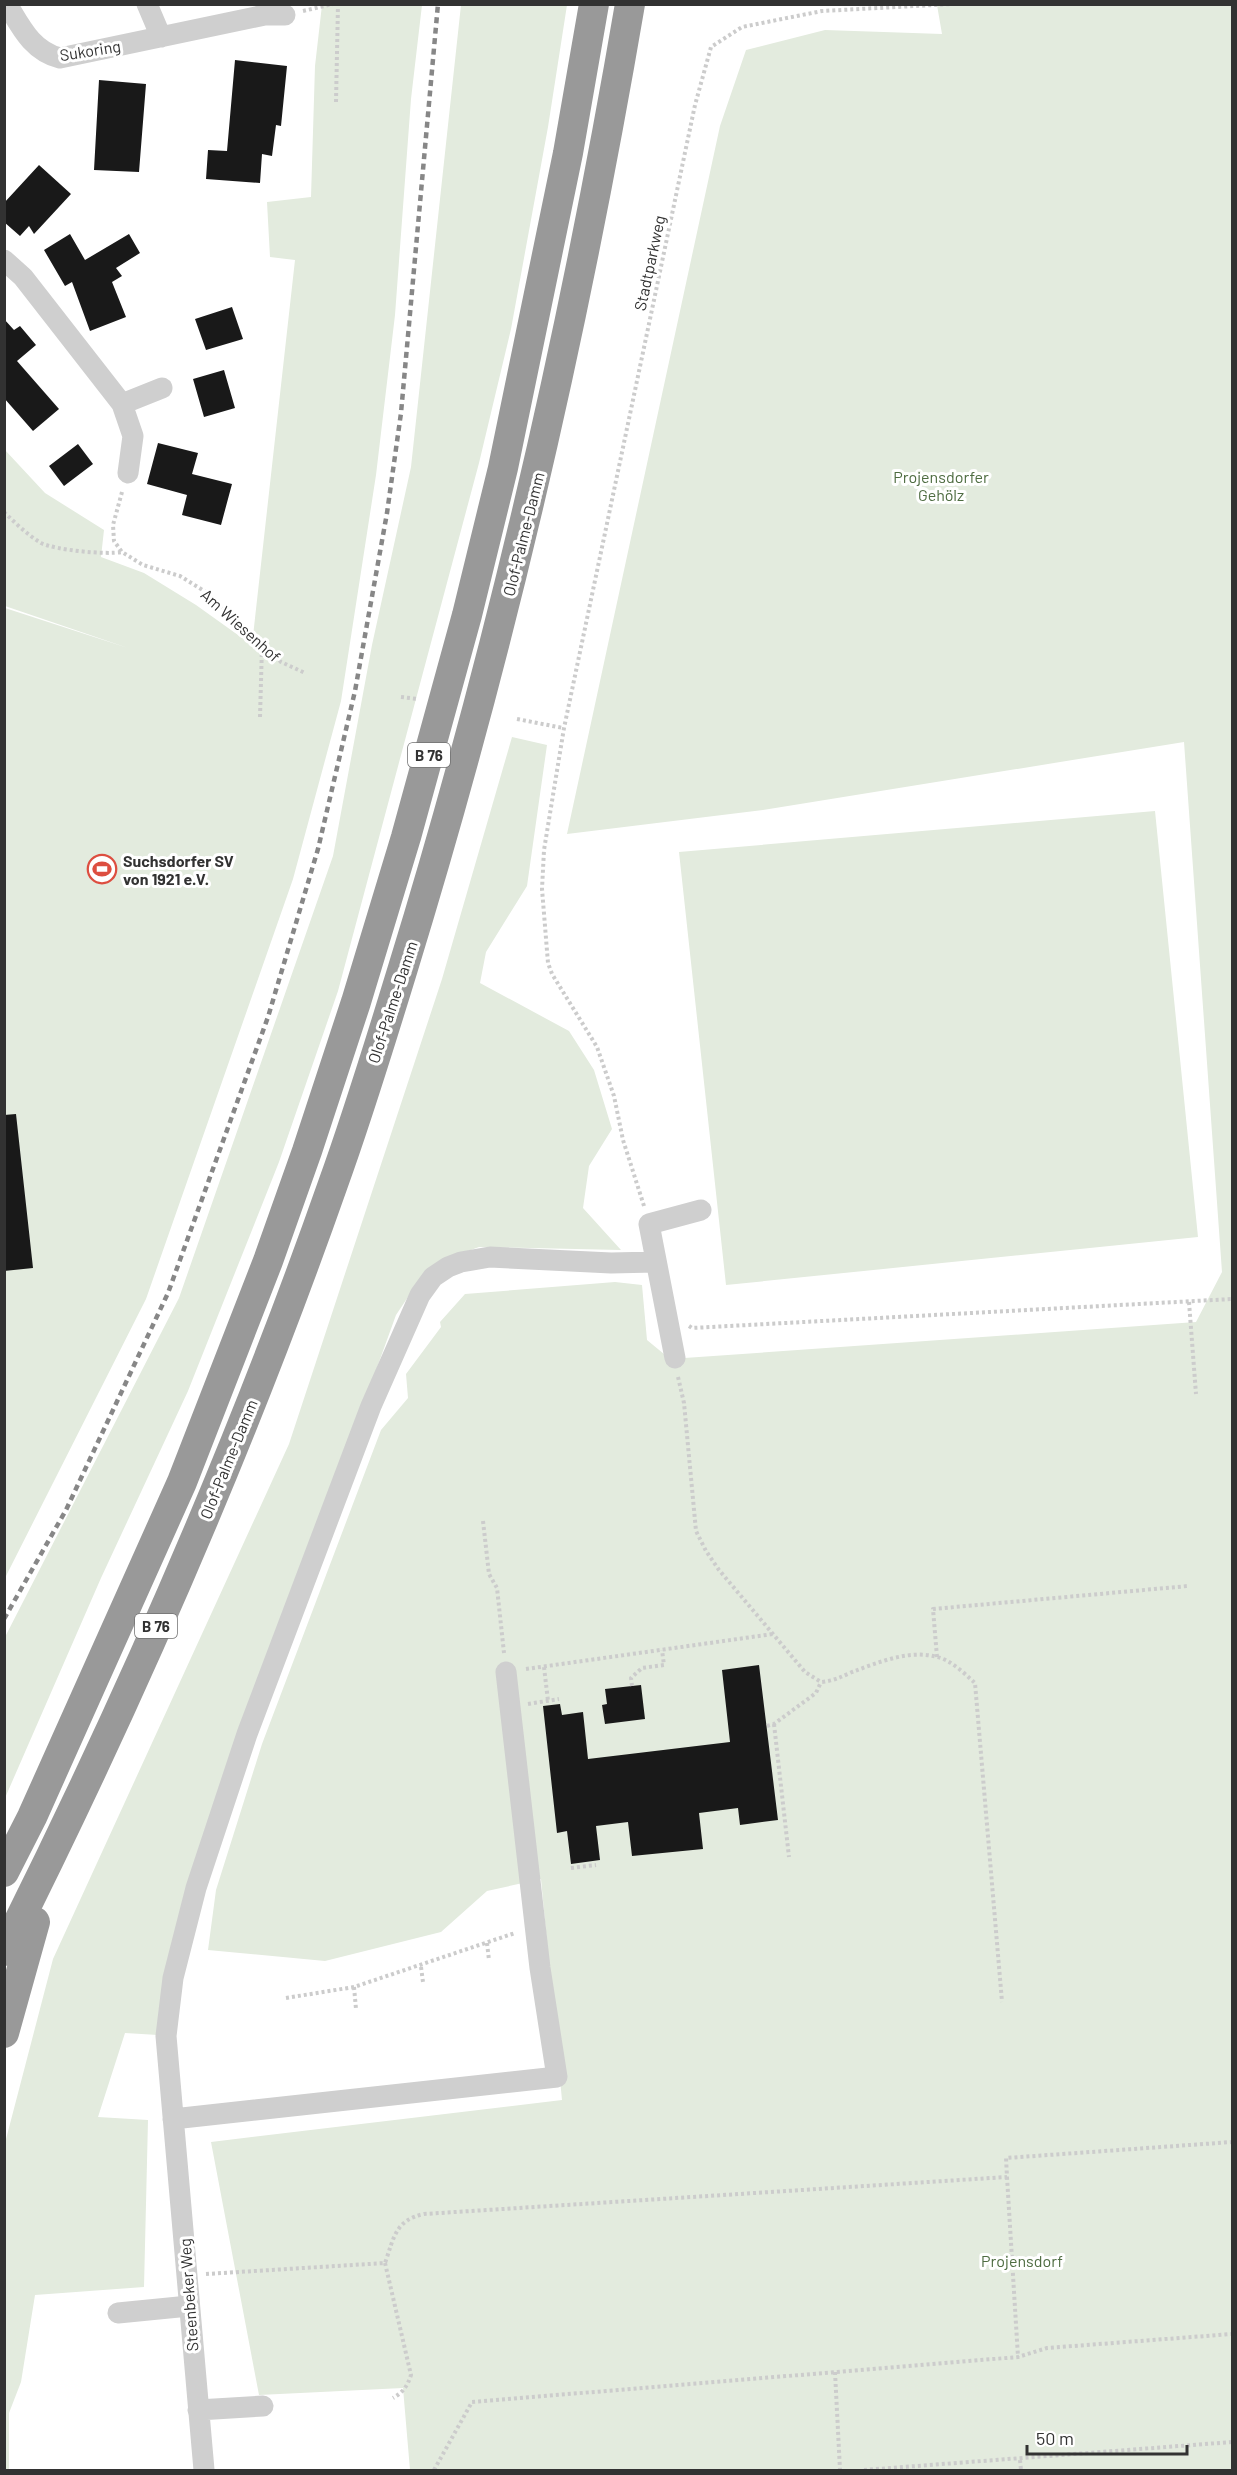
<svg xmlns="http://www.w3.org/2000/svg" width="1237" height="2475" font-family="Barlow,sans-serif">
  <rect width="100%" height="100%" fill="#fff"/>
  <path fill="#e3ebde" d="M322 5H422L411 99 395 315 376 475 341 701 293 879 146 1299 5 1578V608L128 648 5 606V450L45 493 104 530 101 557 144 573 196 605 252 645 295 260 270 257 267 202 311 197 315 66Z
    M461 5H567L548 127 511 329 479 463 338 991 279 1162 188 1391 101 1578 5 1798V1637L179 1298 333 856 372 645 411 467Z
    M937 5H1232V2470H410L403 2388 259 2395 211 2142 562 2100 541 1879 487 1891 441 1932 325 1961 208 1950 216 1890 262 1744 381 1430 408 1398 406 1374 441 1327 440 1322 465 1294 615 1282 642 1285 647 1340 670 1359 1196 1322 1222 1272 1184 742 763 810 567 834 720 126 746 50 825 30 942 34Z
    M512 737 547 745 527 886 486 952 480 983 569 1031 594 1070 612 1129 589 1166 583 1208 621 1250 479 1247 444 1260 424 1273 396 1315 189 1887 158 2035 125 2033 98 2117 148 2120 144 2287 35 2295 21 2382 9 2413V2470H5V2143L53 1959 289 1444 442 979Z
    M1155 811 1198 1237 726 1285 679 852Z"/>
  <path fill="#191919" d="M235 60 287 66 281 126 276 125 272 156 262 154 260 183 206 179 208 150 227 151Z
    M99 80 146 84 139 172 94 170Z
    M39 165 71 194 34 234 29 226 20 236 4 222V203Z
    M70 234 85 260 129 234 140 253 116 268 122 276 112 282 126 317 90 331 72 282 65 286 44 250Z
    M232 307 243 339 206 350 195 319Z
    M4 319 14 330 20 326 36 345 17 361 59 409 33 431 4 398Z
    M224 370 235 408 204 417 193 379Z
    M158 443 198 453 192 474 232 484 221 525 182 515 187 495 147 484Z
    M78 444 93 464 64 486 49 466Z
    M16 1114 33 1268 4 1271V1115Z
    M759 1665 778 1820 740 1825 738 1808 699 1813 703 1849 632 1856 628 1822 596 1826 600 1860 571 1864 567 1831 557 1833 543 1706 560 1704 562 1715 583 1712 588 1759 730 1742 722 1670Z
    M641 1685 645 1719 605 1724 602 1705 607 1704 605 1689Z"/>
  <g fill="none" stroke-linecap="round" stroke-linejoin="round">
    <path stroke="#ccc" stroke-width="4" stroke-dasharray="3 3" stroke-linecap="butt" d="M303 11 333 4
      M336 102 338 4
      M122 492 113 525 114 541 122 552 143 565 180 576 209 594 281 662 305 673
      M4 512C15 523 28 535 41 543 55 550 106 555 122 552
      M401 697 418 699
      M260 717 262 646
      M517 719 563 728
      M644 1206 623 1140 614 1096 597 1047 552 974 548 963 542 889 544 850 564 728 695 105 711 47 742 27 822 11 953 4
      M1189 1302 1196 1394
      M689 1326 692 1328 1232 1299
      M678 1377 684 1403 696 1531 706 1551 719 1570 805 1672 821 1682C833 1681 841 1677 852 1672 877 1663 909 1649 937 1657 951 1660 964 1673 975 1683L1002 2002
      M483 1521 489 1574 497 1588 504 1653
      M937 1657 933 1609 1188 1586
      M544 1667 548 1701
      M526 1669 773 1634
      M632 1686 631 1678 642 1668 664 1665 662 1650
      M528 1704 559 1699
      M774 1724 789 1857
      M767 1726 774 1724 816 1693 821 1682
      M571 1868 596 1865
      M487 1943 489 1960
      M421 1967 423 1982
      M354 1987 356 2009
      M286 1998 354 1987 515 1933
      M1007 2177 1018 2357
      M385 2263 411 2375C407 2387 403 2392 393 2398
      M206 2274 385 2263C394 2238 395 2220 424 2214L1007 2177 1006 2158 1232 2142
      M835 2372 840 2470
      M1020 2460 1021 2470
      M434 2470 472 2402 1018 2357 1047 2348 1232 2334
      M864 2470 1232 2442"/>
    <path stroke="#cfcfcf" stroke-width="21" d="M7 4C21 27 32 51 60 58L265 15H285
      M147 4 161 37
      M4 260 23 277 122 404 133 436 128 473
      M122 404 162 388
      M675 1358 649 1224 701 1210
      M173 2119 557 2077 540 1968 506 1672
      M118 2313 189 2306
      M198 2410 263 2406
      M204 2470 166 2036 173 1978 196 1888 247 1734 371 1406 420 1295 433 1277 448 1267 461 1262 490 1257 611 1263 655 1262"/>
    <path stroke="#999" stroke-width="30" d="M4 1872 32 1817 182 1482 268 1261 307 1151 356 1002 406 837 467 615 503 468 568 153 594 4
      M4 1951C129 1702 241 1446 333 1184 359 1112 381 1040 403 968 501 650 574 332 630 4
      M4 2033 35 1922"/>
    <path stroke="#878787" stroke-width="4.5" stroke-dasharray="6 4.5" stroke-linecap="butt" d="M4 1619 66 1510 168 1293 268 1017 318 849 355 691 387 513 401 413 438 4"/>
  </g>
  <defs>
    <g id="stadium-ring" transform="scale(1.5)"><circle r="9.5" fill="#fff" stroke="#dd4e40" stroke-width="1.5"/><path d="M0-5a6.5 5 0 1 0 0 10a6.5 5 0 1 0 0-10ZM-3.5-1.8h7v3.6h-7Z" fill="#dd4e40"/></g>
  </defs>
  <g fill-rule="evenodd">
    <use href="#stadium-ring" x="102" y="869"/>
  </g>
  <g text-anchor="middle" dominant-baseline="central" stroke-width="6" stroke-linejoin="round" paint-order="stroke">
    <g fill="#fff" stroke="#707070" stroke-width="1.5">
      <rect x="408" y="743" width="42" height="24" rx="4.5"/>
      <rect x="135" y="1614" width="42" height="24" rx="4.5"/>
    </g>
    <g font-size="15" font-weight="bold" fill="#323232">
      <text x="429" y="755">B 76</text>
      <text x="156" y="1626">B 76</text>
    </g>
    <g font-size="16" fill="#323232" stroke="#fff">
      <text transform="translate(90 50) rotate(-9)">Sukoring</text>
      <text transform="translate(649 263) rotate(-78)">Stadtparkweg</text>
      <text transform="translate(523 534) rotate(-76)">Olof-Palme-Damm</text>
      <text transform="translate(241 625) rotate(42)">Am Wiesenhof</text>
      <text transform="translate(392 1002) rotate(-72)">Olof-Palme-Damm</text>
      <text transform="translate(228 1459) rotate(-68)">Olof-Palme-Damm</text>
      <text transform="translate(188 2295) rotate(-94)">Steenbeker Weg</text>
    </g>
    <g font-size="16" fill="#4e6c41" stroke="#fff">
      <text x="941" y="476">Projensdorfer<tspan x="941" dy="18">Gehölz</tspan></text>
      <text x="1022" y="2260">Projensdorf</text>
    </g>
    <g font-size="16" font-weight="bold" fill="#323232" stroke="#fff" text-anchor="start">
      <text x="123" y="860">Suchsdorfer SV<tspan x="123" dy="18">von 1921 e.V.</tspan></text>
    </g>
  </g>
  <rect width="1237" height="2475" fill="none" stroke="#323232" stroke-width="12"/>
  <path d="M1027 2445v9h160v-9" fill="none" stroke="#323232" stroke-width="3"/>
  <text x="1036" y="2445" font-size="18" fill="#323232" stroke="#ffffff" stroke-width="4.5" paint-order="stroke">50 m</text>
</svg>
